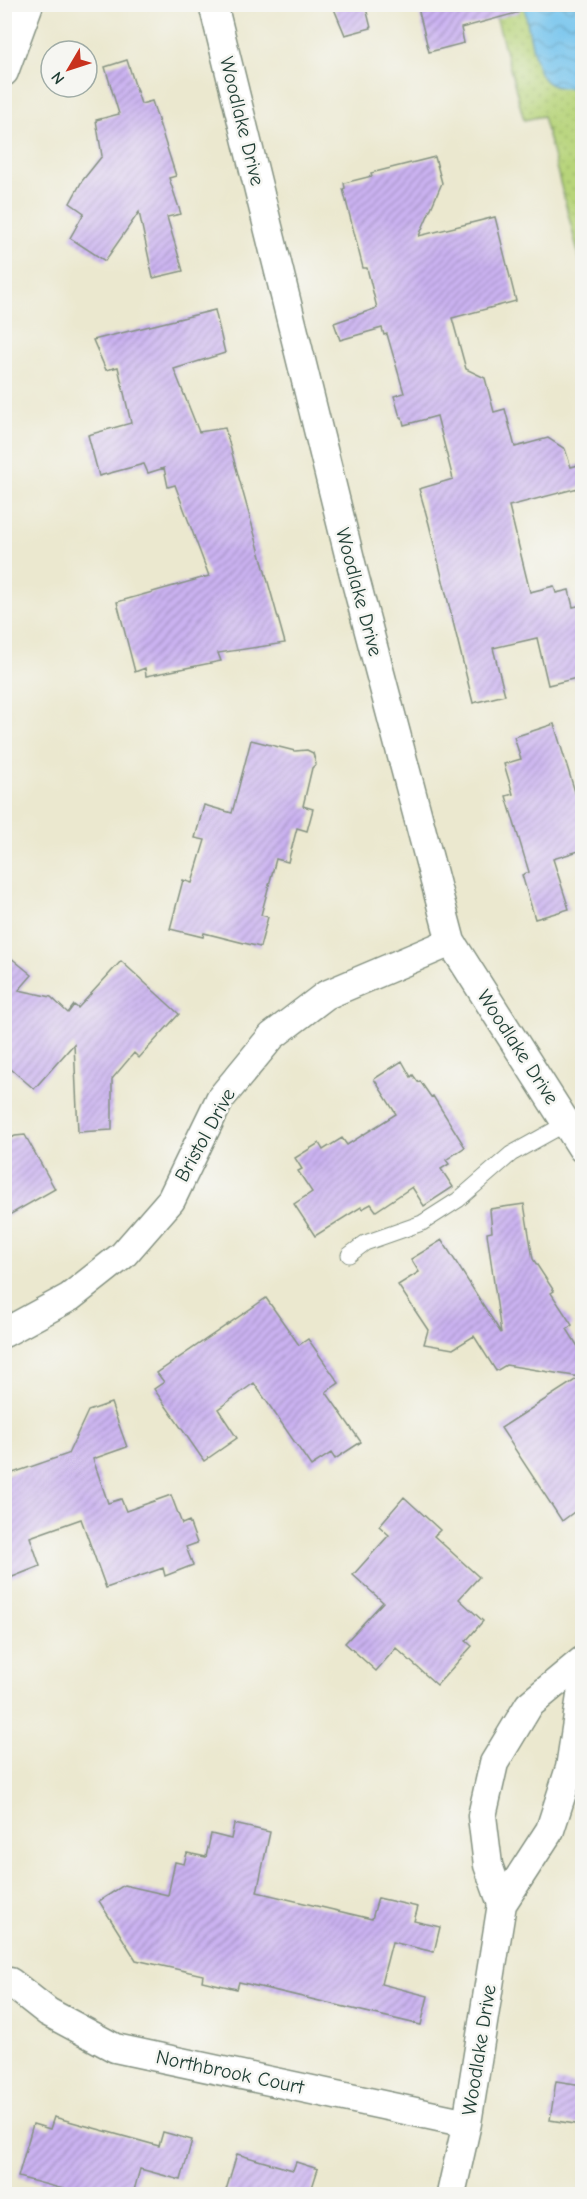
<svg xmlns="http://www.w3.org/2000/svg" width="587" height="2199" font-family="'Comic Neue',sans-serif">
  <defs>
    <pattern id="grass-dots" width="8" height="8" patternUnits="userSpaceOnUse" patternTransform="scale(1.5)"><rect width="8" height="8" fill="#b7d47a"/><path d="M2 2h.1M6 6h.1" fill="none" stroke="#9db76a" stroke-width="1.8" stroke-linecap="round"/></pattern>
    <pattern id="water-waves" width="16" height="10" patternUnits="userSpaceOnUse" patternTransform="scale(1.5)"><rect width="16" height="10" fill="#71c2ed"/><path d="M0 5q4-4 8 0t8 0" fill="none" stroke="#5c9fc1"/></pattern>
    <pattern id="building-hatch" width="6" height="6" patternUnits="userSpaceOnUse" patternTransform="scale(1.5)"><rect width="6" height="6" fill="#cbb2f1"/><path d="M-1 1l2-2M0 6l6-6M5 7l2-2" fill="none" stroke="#a492c4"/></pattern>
  </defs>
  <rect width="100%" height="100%" fill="#f6f6f2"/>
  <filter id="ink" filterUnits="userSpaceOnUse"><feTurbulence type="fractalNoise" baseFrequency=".0167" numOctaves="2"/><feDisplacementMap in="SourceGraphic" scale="12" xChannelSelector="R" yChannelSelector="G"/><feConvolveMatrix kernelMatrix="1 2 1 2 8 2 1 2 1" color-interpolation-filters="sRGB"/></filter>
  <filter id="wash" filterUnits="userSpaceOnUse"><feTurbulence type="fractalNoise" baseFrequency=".008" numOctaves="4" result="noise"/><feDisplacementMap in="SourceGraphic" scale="24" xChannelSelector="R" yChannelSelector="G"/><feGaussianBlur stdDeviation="1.35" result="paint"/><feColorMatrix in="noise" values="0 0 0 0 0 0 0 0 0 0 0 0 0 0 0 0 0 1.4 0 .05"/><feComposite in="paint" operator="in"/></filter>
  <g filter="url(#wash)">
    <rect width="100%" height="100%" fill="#ebe8cf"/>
    <path fill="url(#grass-dots)" stroke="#6b8857" stroke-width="1.5" d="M493 5H582V268L543 116 524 120Z"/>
    <path fill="url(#water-waves)" stroke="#488090" stroke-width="1.5" d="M524 5H582V85C571 90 551 89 543 78 534 66 527 21 524 5Z"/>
    <g id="blocks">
      <path fill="url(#building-hatch)" d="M332 4H365L371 28 345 35Z
        M417 4H519L520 12 461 28 464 43 429 52Z
        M127 60 141 104 152 101 176 176 169 178 181 214 167 217 183 271 153 278 139 212 105 261 70 238 84 213 70 203 82 181 102 156 96 120 119 114 105 67Z
        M435 157 442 183 419 236 495 217 516 301 452 318 466 369 485 378 494 412 505 409 515 447 548 438 565 449 571 467 582 464V487L509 506 530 592 554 586 556 593 569 590 573 607 582 605V665L578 666 581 677 548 685 537 638 493 648 505 695 473 703 429 524 419 489 453 479 437 416 404 425 402 417H400L394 396 404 393 387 334 384 335 382 328 340 340 334 323 377 308 367 268H363L343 189 345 188 344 183 372 176 371 173Z
        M215 310 225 353 174 369 199 432 225 428 285 643 218 653 221 661 146 676 145 668 135 672 117 602 209 576 175 485 168 487 164 468 148 473 144 464 99 476 88 435 131 423 118 367 106 370 93 340Z
        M554 724 576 795 582 793V850L553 859 569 909 535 919 522 875 529 872 506 796 513 794 504 764 521 759 514 737Z
        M251 740 295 751 307 750 313 753 316 764 312 768 303 806 313 809 307 831 297 828 288 862 276 859 261 915 268 917 260 947 204 933 203 937 170 929 183 880 192 883 205 840 195 838 204 805 232 813Z
        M4 952 32 975 19 990 51 997 68 1013 74 1005 78 1008 121 961 179 1014 139 1058 134 1053 112 1079V1130L78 1132 74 1044 34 1089 4 1063Z
        M402 1061 411 1077 413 1075 418 1082 420 1081 431 1097 433 1096 465 1147 446 1160 449 1164 441 1169 453 1187 424 1206 412 1187 376 1211 371 1204 362 1209 361 1207 315 1236 294 1204 312 1192 298 1171 302 1169 295 1158 319 1143 323 1150 342 1138 347 1145 396 1114 374 1079Z
        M25 1135 55 1189 4 1218V1142L15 1136Z
        M524 1204 533 1259 554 1291 551 1293 572 1325 567 1329 582 1353V1506L562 1521 501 1428 580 1377 506 1365 496 1371 474 1336 453 1349 424 1344 428 1330 398 1285 419 1272 411 1259 442 1240 501 1333 487 1233 492 1232 490 1209Z
        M266 1298 299 1345 308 1339 339 1383 326 1392 361 1442 335 1459 331 1453 311 1466 254 1383 218 1409 237 1438 204 1461 154 1389 164 1382 157 1373Z
        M111 1403 127 1447 93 1459 108 1503 121 1499 126 1511 171 1495 182 1524 189 1521 197 1543 186 1547 193 1565 165 1576 163 1568 106 1588 81 1519 30 1537 40 1566 10 1578 4 1564V1476L68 1454 88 1411Z
        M404 1497 440 1530 434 1536 479 1577 459 1599 483 1621 466 1641 472 1646 437 1685 396 1648 376 1671 345 1643 383 1602 353 1575 389 1535 379 1526Z
        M234 1824 270 1832 257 1892 372 1919 378 1898 418 1907 414 1921 440 1927 434 1952 392 1942 381 1984 428 1996 421 2025 239 1982 237 1989 202 1981 203 1975 136 1960 99 1901 124 1885 168 1895 175 1862 184 1864 187 1853 206 1857 211 1834 231 1839Z
        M556 2081 582 2085V2125L550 2120Z
        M54 2117 159 2146 163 2132 192 2140 181 2180 140 2169 133 2194H82L18 2177 33 2124 50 2129Z
        M237 2154 293 2170 296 2162 318 2169 310 2194H240L226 2190Z"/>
    </g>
  </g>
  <g filter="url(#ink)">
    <use href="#blocks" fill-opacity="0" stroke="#859282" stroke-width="1.5"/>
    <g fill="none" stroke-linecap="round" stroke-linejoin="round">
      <g stroke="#859282" stroke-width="17">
        <path id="service" d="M349 1255 365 1243 422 1223 458 1200 511 1154 567 1123"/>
      </g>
      <g stroke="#859282" stroke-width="31">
        <path id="minor" d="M213 4 352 567 451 942 582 1148
          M4 72 29 4
          M4 1333 70 1297 123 1255 171 1200 220 1099 272 1036 326 995 451 942
          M502 1904 488 1865 482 1816 494 1763 529 1705 582 1661
          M10 1982 48 2012 115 2048 467 2123
          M451 2194 467 2123 502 1904 550 1830 570 1768 582 1689"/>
      </g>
      <use href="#service" stroke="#fff" stroke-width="15"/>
      <use href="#minor" stroke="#fff" stroke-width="28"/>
    </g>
  </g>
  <g text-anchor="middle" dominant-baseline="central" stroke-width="5" stroke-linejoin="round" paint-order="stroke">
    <g font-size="20" fill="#1f3d34" stroke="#f6f6f2">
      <text transform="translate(242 121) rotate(76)">Woodlake Drive</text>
      <text transform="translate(359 592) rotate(75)">Woodlake Drive</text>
      <text transform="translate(518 1047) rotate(57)">Woodlake Drive</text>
      <text transform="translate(205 1135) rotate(-61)">Bristol Drive</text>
      <text transform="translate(479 2050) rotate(-81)">Woodlake Drive</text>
      <text transform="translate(230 2072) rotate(12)">Northbrook Court</text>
    </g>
  </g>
  <rect width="587" height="2199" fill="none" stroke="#f6f6f2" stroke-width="24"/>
  <g transform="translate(69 69) rotate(231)"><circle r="28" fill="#f6f6f2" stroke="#a0aca6" stroke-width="1.5"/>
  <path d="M0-4.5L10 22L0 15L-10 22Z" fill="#c8321e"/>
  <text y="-9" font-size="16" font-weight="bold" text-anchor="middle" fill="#1f3d34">N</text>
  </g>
</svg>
